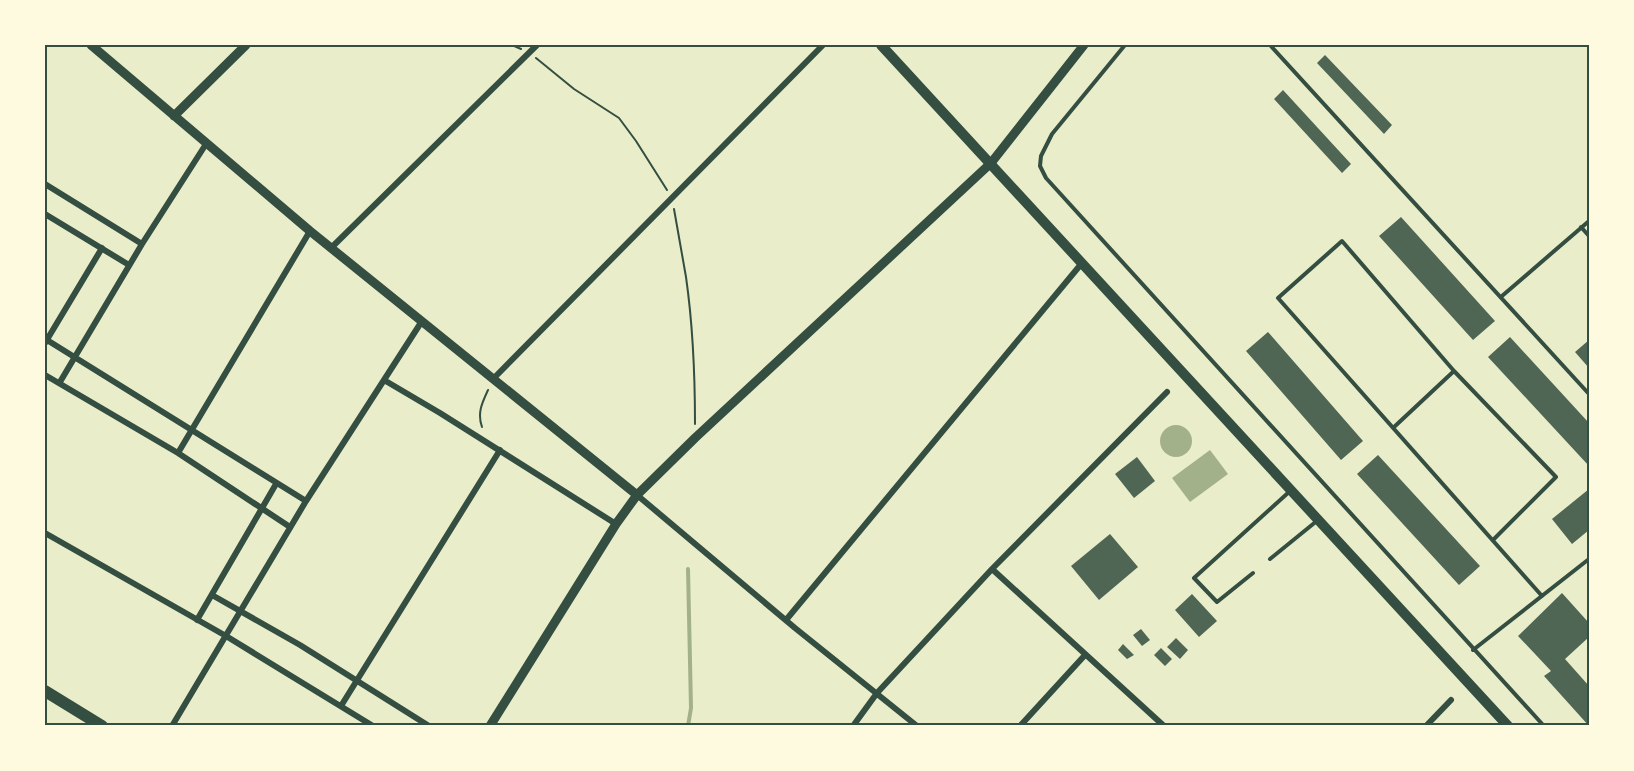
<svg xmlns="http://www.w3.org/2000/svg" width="1634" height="771" font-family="Signika,sans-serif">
  <rect width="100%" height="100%" fill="#e9edc9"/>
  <path fill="#a3b18a" d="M1160 441a16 16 0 1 1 32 0a16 16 0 1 1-32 0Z
    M1210 450 1228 474 1190 502 1172 478Z"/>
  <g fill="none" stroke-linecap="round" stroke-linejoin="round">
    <path stroke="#a3b18a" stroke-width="4" d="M688 726 691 708 688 569"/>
  </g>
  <path fill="#4f6655" d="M1325 55 1392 125 1384 134 1317 63Z
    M1283 90 1351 164 1342 173 1274 99Z
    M1401 217 1495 321 1473 340 1379 236Z
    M1268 332 1363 441 1341 460 1246 351Z
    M1510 337 1589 423V466L1488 357Z
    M1589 340V368L1575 352Z
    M1378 455 1480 566 1459 585 1357 474Z
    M1137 457 1155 481 1134 498 1115 474Z
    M1589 489V530L1572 544 1552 519Z
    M1110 534 1138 567 1099 600 1071 566Z
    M1562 593 1589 623V637L1565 659 1589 686V726L1544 676 1551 671 1518 636Z
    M1192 594 1217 621 1199 637 1175 610Z
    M1141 629 1150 640 1142 646 1133 635Z
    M1176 638 1188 650 1180 659 1167 647Z
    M1123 644 1134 655 1127 659 1118 650Z
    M1161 648 1172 659 1165 666 1154 655Z"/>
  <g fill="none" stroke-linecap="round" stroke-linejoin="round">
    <path stroke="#344e41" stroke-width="2" d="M512 45 521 49
      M536 58 574 89 619 118 636 141 667 190
      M674 209C678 232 682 254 686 277 693 326 695 375 695 424
      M482 427C477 413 482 403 488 390"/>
    <path stroke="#344e41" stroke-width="4" d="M1125 45 1052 134 1041 156 1040 166 1046 178 1544 726
      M1270 45 1589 394
      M1581 227 1589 236
      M1502 296 1589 221
      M1393 428 1454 371
      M1493 540 1556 477 1454 371 1342 241 1278 298 1542 596
      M1270 559 1318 520
      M1253 573 1217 602 1194 578 1289 492
      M1473 650 1589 559"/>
    <path stroke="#344e41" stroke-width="6" d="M45 184 142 244
      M45 214 129 265
      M331 248 537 45
      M47 340 306 501
      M45 343 102 248
      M45 375 178 453 290 527
      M493 379 823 45
      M384 380 440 413 616 524
      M60 382 142 244 206 144
      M178 453 310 231
      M637 495 795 628 917 726
      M45 533 226 636 373 726
      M992 569 1164 726
      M212 595 300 645 429 726
      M197 620 276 484
      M786 620 1082 263
      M341 706 500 450
      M172 726 306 501 422 321
      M853 726 877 693 992 569 1167 392
      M1020 726 1085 655
      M1426 726 1451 700"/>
    <path stroke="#344e41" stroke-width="9" d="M91 45 310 231 637 495
      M174 116 246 45
      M490 726 616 524 637 495 695 438 991 163 1084 45"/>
    <path stroke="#344e41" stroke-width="10" d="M881 45 1508 726"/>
    <path stroke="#344e41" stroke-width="12" d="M45 691 102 726"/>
  </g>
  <rect width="1634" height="771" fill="none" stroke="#fefae0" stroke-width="93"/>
  <rect x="46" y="46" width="1542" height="678" fill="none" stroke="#344e41" stroke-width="2"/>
</svg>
